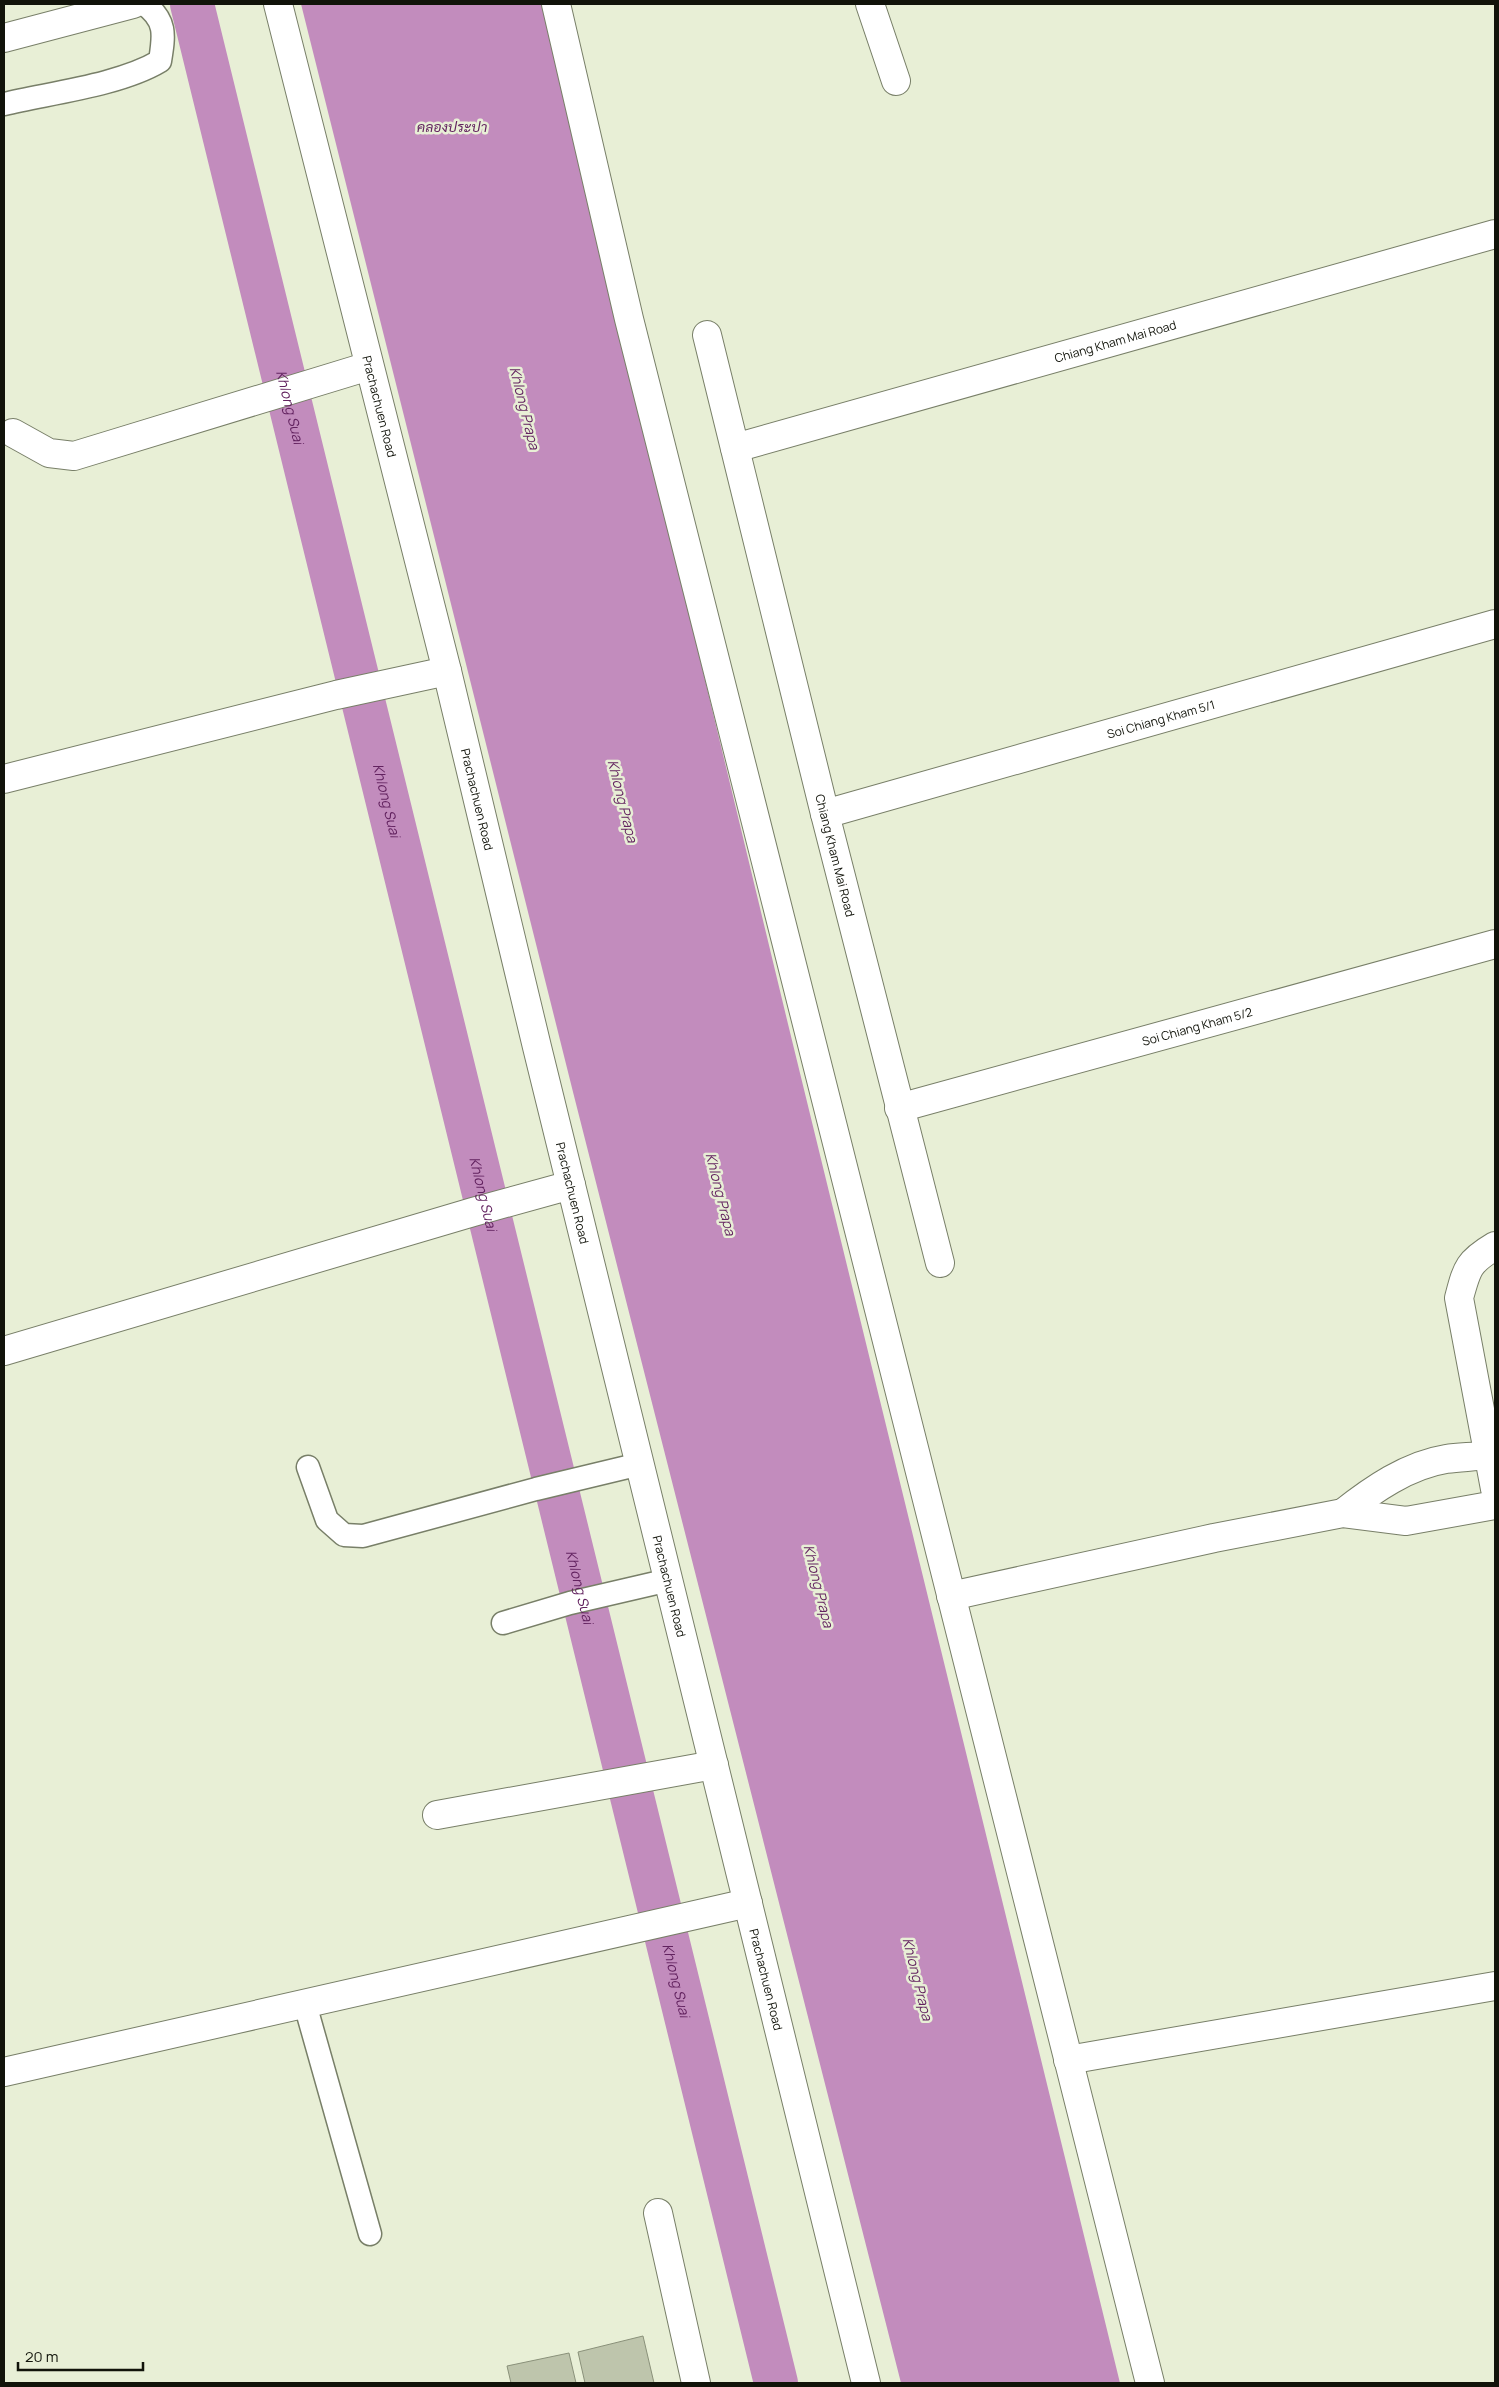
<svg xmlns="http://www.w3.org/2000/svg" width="1499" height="2387" font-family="Manrope,Sarabun,sans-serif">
  <rect width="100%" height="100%" fill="#e8efd6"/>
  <path fill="#c28cbd" d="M301 4H542L788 1024 1120 2383H901L573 1092Z"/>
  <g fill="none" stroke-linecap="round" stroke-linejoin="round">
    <path stroke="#c28cbd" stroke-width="44" id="s1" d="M192 4 776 2383"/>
  </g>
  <path fill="#bec5ac" stroke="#8a917a" d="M643 2336 654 2383H585L578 2352Z
    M569 2353 576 2383H511L507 2366Z"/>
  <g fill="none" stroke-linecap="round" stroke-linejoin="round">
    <g stroke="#787f68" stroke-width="25">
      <path id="service" d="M4 104C50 93 120 85 160 61 164 36 167 20 144 4
        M308 1467 327 1520 344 1535 363 1536 536 1489 640 1464
        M503 1623 570 1603 669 1580
        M305 2004 370 2234"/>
    </g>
    <g stroke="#787f68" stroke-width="30">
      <g id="minor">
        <path d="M556 4 629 319 1150 2383"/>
        <path d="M870 4 896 81"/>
        <path d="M4 38 133 4"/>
        <path id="s2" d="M707 335 825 814 940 1263"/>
        <path d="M13 433 49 453 74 456 369 366"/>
        <path id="s3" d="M735 448 1495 234"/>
        <path d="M4 779 336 695 447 671"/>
        <path id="s4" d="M825 814 1495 624"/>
        <path id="s5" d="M899 1108 1495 944"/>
        <path d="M1495 1246C1468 1262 1467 1268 1459 1298L1495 1489"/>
        <path d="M4 1351 473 1212 571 1185"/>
        <path d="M1343 1513C1372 1490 1408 1465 1446 1459 1460 1457 1474 1457 1488 1455"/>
        <path d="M951 1596 1214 1538 1343 1513 1406 1521 1495 1505"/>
        <path d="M437 1815 714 1765"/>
        <path d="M1068 2060 1495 1986"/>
        <path d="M4 2072 748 1903"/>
        <path d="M658 2213 696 2383"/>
      </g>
    </g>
    <g stroke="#787f68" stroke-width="30">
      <g id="tertiary">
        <path id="s6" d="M278 4 447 671 537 1047 866 2383"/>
      </g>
    </g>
    <use href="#service" stroke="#fff" stroke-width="22"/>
    <use href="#minor" stroke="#fff" stroke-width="28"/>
    <use href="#tertiary" stroke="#fff" stroke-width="28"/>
  </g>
  <g text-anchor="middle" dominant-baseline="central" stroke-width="5" stroke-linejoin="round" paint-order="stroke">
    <g font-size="12" fill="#11130a" stroke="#e8efd6">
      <text stroke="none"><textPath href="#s3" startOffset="395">Chiang Kham Mai Road</textPath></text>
      <text stroke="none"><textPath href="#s6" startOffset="415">Prachachuen Road</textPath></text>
      <text stroke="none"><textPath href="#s4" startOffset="349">Soi Chiang Kham 5/1</textPath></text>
      <text stroke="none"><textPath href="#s6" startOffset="820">Prachachuen Road</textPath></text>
      <text stroke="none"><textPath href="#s2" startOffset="536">Chiang Kham Mai Road</textPath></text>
      <text stroke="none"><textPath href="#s5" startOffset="309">Soi Chiang Kham 5/2</textPath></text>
      <text stroke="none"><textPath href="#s6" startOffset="1225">Prachachuen Road</textPath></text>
      <text stroke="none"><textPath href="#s6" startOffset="1630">Prachachuen Road</textPath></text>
      <text stroke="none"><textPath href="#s6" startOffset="2035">Prachachuen Road</textPath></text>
    </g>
    <g font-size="14" font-style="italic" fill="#62225f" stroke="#e8efd6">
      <text x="452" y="126">คลองประปา</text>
      <text stroke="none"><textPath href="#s1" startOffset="415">Khlong Suai</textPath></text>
      <text transform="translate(525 408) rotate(76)">Khlong Prapa</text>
      <text stroke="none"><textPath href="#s1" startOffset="820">Khlong Suai</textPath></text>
      <text transform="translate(623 801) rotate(76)">Khlong Prapa</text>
      <text stroke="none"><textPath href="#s1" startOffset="1225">Khlong Suai</textPath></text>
      <text transform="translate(721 1194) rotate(76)">Khlong Prapa</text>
      <text transform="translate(819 1586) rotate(76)">Khlong Prapa</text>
      <text stroke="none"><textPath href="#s1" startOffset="1630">Khlong Suai</textPath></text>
      <text transform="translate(918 1979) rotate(76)">Khlong Prapa</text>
      <text stroke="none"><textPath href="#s1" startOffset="2035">Khlong Suai</textPath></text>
    </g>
  </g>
  <rect width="1499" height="2387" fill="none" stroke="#11130a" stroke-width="10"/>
  <path d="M18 2362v8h125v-8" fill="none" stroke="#11130a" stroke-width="2.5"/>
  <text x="25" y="2362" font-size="15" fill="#11130a" stroke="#e8efd6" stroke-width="4" paint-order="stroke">20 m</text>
</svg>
